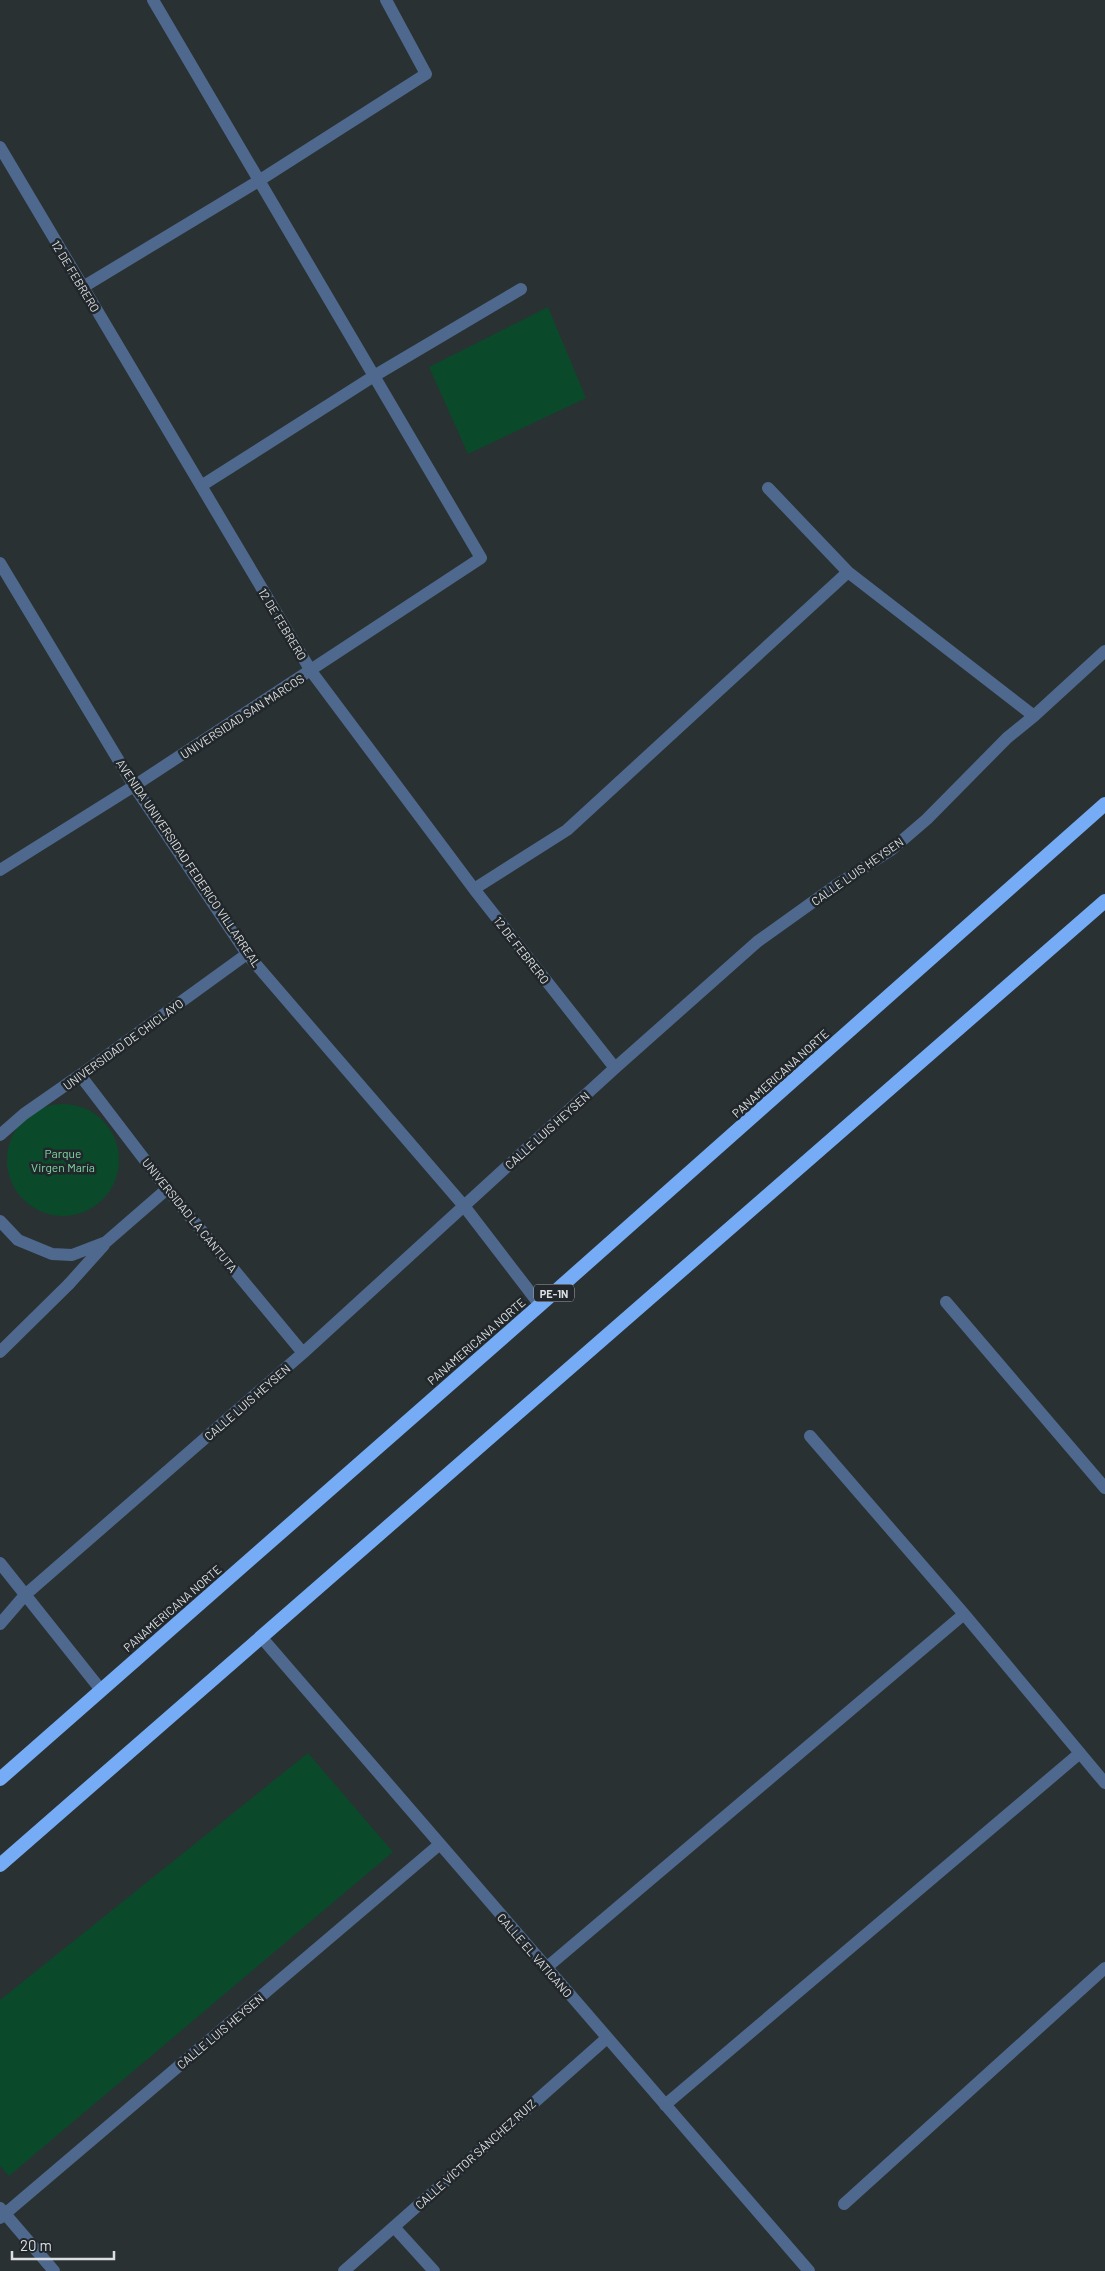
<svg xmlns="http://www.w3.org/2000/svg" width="1105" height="2271" font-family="Barlow,sans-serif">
  <rect width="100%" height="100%" fill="#2a3133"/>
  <path fill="#0b492b" d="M548 307 586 398 468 454 429 367Z
    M7 1160a56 56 0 1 1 112 0a56 56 0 1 1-112 0Z
    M308 1753 393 1852 9 2176 0 2166V2000Z"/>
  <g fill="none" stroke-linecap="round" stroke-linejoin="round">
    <path stroke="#4f698e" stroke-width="12" d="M80 1075 247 954
      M0 1352 69 1284"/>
    <path stroke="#4f698e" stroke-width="12" d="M0 147 311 671 474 889 615 1068
      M83 287 260 180 426 74 386 0
      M201 486 374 376 521 289
      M768 488 848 572 1034 716
      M0 563 134 786 247 954 464 1206 540 1305
      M0 870 134 786 481 558 153 0
      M474 889 567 830 848 572
      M0 1135 24 1114 80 1075 167 1189 303 1353
      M0 1221 18 1240 52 1254 72 1255 106 1242 167 1189
      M69 1284 104 1245
      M946 1302 1105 1488
      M810 1436 964 1614 1105 1783
      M0 1563 101 1690
      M0 1624 25 1595 303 1353 615 1068 757 942 838 884 891 850 927 819 1007 738 1034 716 1105 651
      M262 1638 809 2271
      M546 1968 964 1614
      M665 2105 1080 1753
      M844 2204 1105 1968
      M0 2208 54 2271
      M0 2218 440 1844
      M394 2227 434 2271
      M344 2271 607 2038"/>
    <path stroke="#76acf6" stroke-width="14" d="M0 1779 540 1305 1105 804
      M0 1865 1105 901"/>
  </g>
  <g text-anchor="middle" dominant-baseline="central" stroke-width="5" stroke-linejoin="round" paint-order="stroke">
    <rect fill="#21272a" stroke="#a3a8aa" stroke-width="1" x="534" y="1284.5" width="40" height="17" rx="4"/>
    <g font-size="11" font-weight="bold" fill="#dbdfe1">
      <text x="554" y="1293">PE-1N</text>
    </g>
    <g font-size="12" fill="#dbdfe1" stroke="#21272a">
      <text transform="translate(76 276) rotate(59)">12 DE FEBRERO</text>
      <text transform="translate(283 624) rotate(59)">12 DE FEBRERO</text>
      <text transform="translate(242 716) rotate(-33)">UNIVERSIDAD SAN MARCOS</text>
      <text transform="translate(189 863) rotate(56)">AVENIDA UNIVERSIDAD FEDERICO VILLARREAL</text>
      <text transform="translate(857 871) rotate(-35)">CALLE LUIS HEYSEN</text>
      <text transform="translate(522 950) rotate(52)">12 DE FEBRERO</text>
      <text transform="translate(123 1044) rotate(-36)">UNIVERSIDAD DE CHICLAYO</text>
      <text transform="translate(780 1073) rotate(-42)">PANAMERICANA NORTE</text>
      <text transform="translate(547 1130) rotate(-42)">CALLE LUIS HEYSEN</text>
      <text transform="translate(190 1215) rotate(51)">UNIVERSIDAD LA CANTUTA</text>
      <text transform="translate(476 1341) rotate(-41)">PANAMERICANA NORTE</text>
      <text transform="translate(247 1402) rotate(-41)">CALLE LUIS HEYSEN</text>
      <text transform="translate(172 1608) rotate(-41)">PANAMERICANA NORTE</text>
      <text transform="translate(535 1955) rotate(49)">CALLE EL VATICANO</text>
      <text transform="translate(220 2031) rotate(-40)">CALLE LUIS HEYSEN</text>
      <text transform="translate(475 2154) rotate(-42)">CALLE VÍCTOR SÁNCHEZ RUIZ</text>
    </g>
    <g font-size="12" fill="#7fdaa5" stroke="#21272a">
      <text x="63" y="1153">Parque<tspan x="63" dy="14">Virgen María</tspan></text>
    </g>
  </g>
  <path d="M12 2251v8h102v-8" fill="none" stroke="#dbdfe1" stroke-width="2.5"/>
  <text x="20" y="2251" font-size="15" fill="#dbdfe1" stroke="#21272a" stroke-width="4" paint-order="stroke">20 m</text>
</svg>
